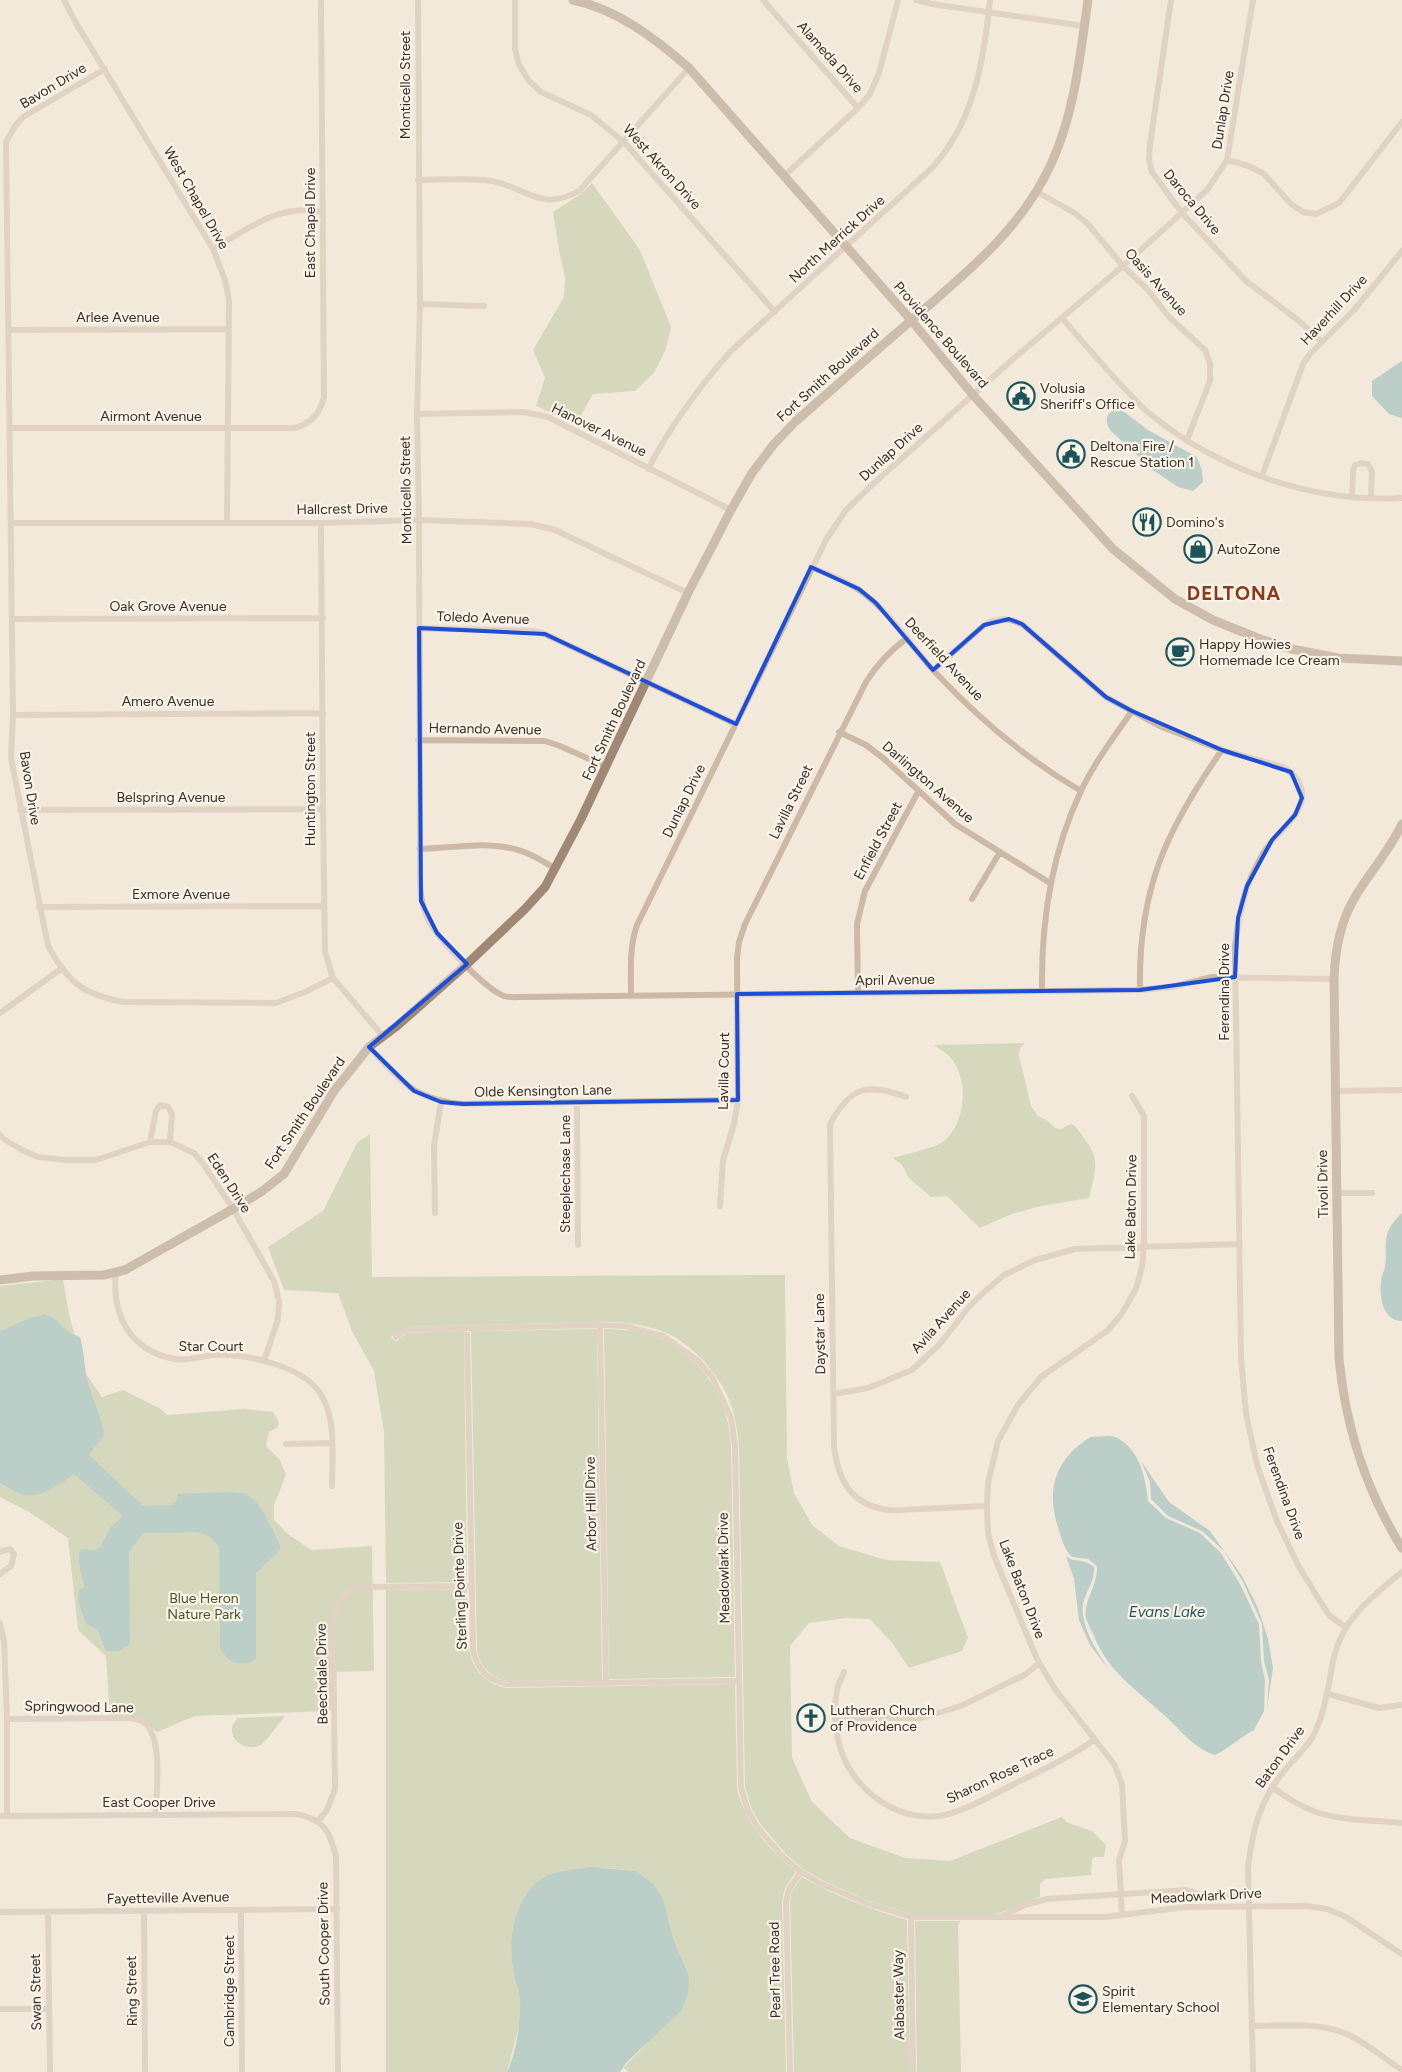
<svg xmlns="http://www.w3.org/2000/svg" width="1402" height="2072" font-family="Figtree,sans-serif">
  <rect width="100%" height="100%" fill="#f3e9db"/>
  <path fill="#b4c39a" d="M592 183 640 250 671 327 666 349 654 373 635 391 593 394 576 424 536 406 545 378 533 350 564 297 565 278 559 250 553 212 581 194Z
    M1025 1043 1020 1048 1019 1056 1031 1106 1038 1116 1048 1121 1055 1128 1061 1129 1070 1124 1074 1125C1099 1156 1099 1159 1089 1198L1041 1206 1012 1214 980 1228 947 1196 931 1197 909 1178 902 1165 893 1158C905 1154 931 1149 941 1143 966 1127 970 1078 950 1057 945 1052 939 1049 934 1045Z
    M370 1134 372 1277 785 1275 787 1458 794 1493 812 1525 839 1546 886 1560 940 1562 968 1638 962 1651 909 1668 892 1643 870 1619 846 1618 809 1623 790 1646 792 1758 812 1802 850 1838 905 1858 950 1861 1062 1817 1068 1823 1092 1831 1106 1845 1104 1857H1095L1092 1859 1091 1875 1045 1879 1040 1884V1897L997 1914H911L867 1900 824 1881 803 1869 786 1854 762 1826 752 1810 745 1787 739 1446C738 1437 737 1428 735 1419 729 1385 696 1345 664 1332 643 1324 619 1321 596 1322L404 1327 391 1337 396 1342 406 1333 464 1331 467 1582 386 1583 384 1432 374 1371 352 1331 338 1293 284 1290 268 1247 323 1211 357 1143Z
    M63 1279 69 1314 84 1371 102 1397 123 1390 161 1409 167 1415 244 1409 273 1412 279 1422 277 1428 269 1432 266 1446 280 1460 286 1475 274 1505V1520L288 1534 311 1550 372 1546 374 1671 331 1672V1711L195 1716 157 1732 142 1719 110 1718 106 1656 78 1630 68 1538 29 1512 0 1497V1286Z
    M597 1329 602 1680 507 1681C490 1677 482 1668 477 1652L471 1331Z
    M604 1329C623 1329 643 1331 661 1339 692 1352 720 1386 727 1419 729 1428 730 1437 731 1446L735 1677 609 1679Z
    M467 1589C468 1628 458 1677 506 1688L735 1684 737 1788C745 1824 769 1849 796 1872L785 1888 782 1901 786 2072H629L623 2068 663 2027 689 1976 673 1938 664 1901 636 1871C598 1866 580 1867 544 1877L513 1967 520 1999V2022L507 2072H386V1590Z
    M285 1716C280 1722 268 1739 263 1743 252 1753 230 1744 232 1728 232 1725 236 1721 237 1718Z
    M802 1877C835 1896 870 1909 907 1920L910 2072H794L790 1901 792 1891Z
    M915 1921H960L958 1926 961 2072H917Z"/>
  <path fill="#78adb2" d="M1402 361V418L1389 414 1372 396V381Z
    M1119 408 1148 430 1197 457 1202 470 1203 482 1193 491 1178 487 1153 470 1110 430C1104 419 1106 412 1119 408Z
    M1402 1213V1321C1383 1321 1379 1297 1381 1282 1381 1277 1384 1272 1385 1267 1387 1257 1384 1245 1387 1235 1389 1226 1396 1219 1402 1213Z
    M45 1314 55 1319 68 1332 80 1337C84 1350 84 1362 86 1375 90 1396 102 1414 104 1435L89 1455 143 1506 172 1505 176 1502 177 1494C190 1494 237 1490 246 1494 260 1500 273 1531 280 1545V1550L256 1573V1658L250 1663C233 1664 229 1663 220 1648L219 1546 207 1535 197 1532 143 1533 129 1552 130 1644 119 1651H106L98 1630 86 1624 78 1602 79 1590 84 1587 79 1563V1552L82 1549 95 1550 100 1547 111 1527 123 1516 74 1474C61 1484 39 1500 21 1494 14 1491 7 1486 0 1483V1331L30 1318Z
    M1091 1437C1098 1437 1108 1435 1115 1437 1139 1447 1146 1478 1148 1501L1166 1518 1200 1533 1221 1553 1240 1584 1259 1624 1261 1661 1265 1680 1264 1711 1254 1730C1240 1737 1230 1748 1215 1755 1193 1748 1181 1730 1164 1715 1136 1689 1109 1673 1094 1636 1091 1630 1088 1624 1086 1618 1083 1600 1098 1586 1097 1566L1088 1559 1072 1557C1064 1549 1062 1540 1059 1530 1045 1491 1055 1458 1091 1437Z
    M1141 1461 1169 1502 1210 1531 1242 1576 1258 1608 1268 1639 1273 1668 1267 1708 1269 1680 1264 1661 1262 1624 1243 1582 1224 1551 1202 1531 1168 1516 1151 1499 1150 1482Z
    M1066 1556C1075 1564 1082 1557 1094 1567 1095 1580 1088 1588 1084 1600 1077 1622 1098 1653 1110 1671L1090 1645 1079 1620 1074 1579Z
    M591 1867 636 1871 653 1884 664 1901 673 1938 689 1976 688 1993 682 2010 626 2063 620 2072H507C516 2053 521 2022 520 2001 519 1990 514 1979 513 1967 508 1935 515 1897 543 1878 554 1871 578 1869 591 1867Z"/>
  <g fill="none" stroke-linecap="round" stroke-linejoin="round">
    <path stroke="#ccb9a6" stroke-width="6" d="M64 0 76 23 213 249 225 280 229 300 227 522
      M418 0 420 304 417 414 419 520 420 886C421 898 423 909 428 920 437 938 485 989 504 996 510 998 517 997 523 997L1140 990 1172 987 1212 977 1334 979
      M515 0V49L519 65 529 81 541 92 591 115 624 142 775 312
      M763 0 858 108
      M916 0 932 4 1084 26
      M1171 0 1150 144 1149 160 1152 172 1182 213 1246 281 1299 321 1322 342
      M105 69 23 117 15 126 6 142 13 715 11 758 48 946C68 982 82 994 123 1002L276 1003 305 992 333 978
      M1227 160 1249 166 1264 174 1291 204 1303 212 1316 214 1339 203 1402 122
      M784 176 858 108 870 94 879 73 898 0
      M418 180C439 180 462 178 484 180 523 183 538 214 579 191L689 68
      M1037 192 1073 212 1087 223 1123 266 1148 290 1169 317 1205 350 1210 363V381L1187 440
      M213 249C249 228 279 203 323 212
      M420 304 484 306
      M1062 318C1083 342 1103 366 1125 389 1133 397 1140 406 1149 413 1218 470 1312 503 1402 498
      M9 330 228 329
      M417 414 523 412 548 417 731 510
      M11 428H295C312 423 320 413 324 397L321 0
      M648 469C671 425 698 388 731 351L934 166C940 158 947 150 952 141 978 100 985 47 990 0
      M1262 476 1303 364 1310 354 1355 309 1402 251
      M1352 496 1353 471 1355 465 1361 463 1368 464 1372 472 1371 498
      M11 523H321L419 520 531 524 555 530 688 593
      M321 523 323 809 325 952 333 978 382 1035
      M811 567C827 574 845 580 859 590 890 611 909 644 934 671 977 717 1026 759 1081 791
      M12 619 323 618
      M419 628 532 631 545 634 736 724
      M933 670 984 625C997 617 1008 618 1022 624L1106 697 1132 711 1162 727 1222 750 1283 767C1295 774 1303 784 1302 798 1300 815 1284 827 1274 839 1267 847 1261 856 1257 865 1243 890 1238 919 1235 947L1241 1358 1246 1413 1257 1465 1277 1521 1298 1565 1318 1598 1330 1616 1345 1627
      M13 715 323 713
      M839 732 866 745 883 758 955 824 1050 883
      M418 740 545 741 560 746 607 767
      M20 810 323 809
      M419 849C448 848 481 842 510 848 527 851 541 860 556 869
      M972 899 1000 852
      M39 907 324 906
      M1140 990C1138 890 1166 830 1222 750
      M1042 991C1041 922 1051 854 1081 791 1094 763 1114 737 1132 711
      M858 993 857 924 865 891 918 792
      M631 995C631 971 629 948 637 925L826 540 846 510 872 485 1013 359 1123 266 1207 190 1227 160 1253 0
      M0 1013 61 969
      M369 1047C401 1081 413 1100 463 1104L738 1100
      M1335 1091 1402 1090
      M906 1097C867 1082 850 1087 830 1124L834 1446C838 1481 852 1506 889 1510 899 1511 910 1509 920 1509 943 1508 965 1507 987 1506
      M577 1102 578 1245
      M0 1135 5 1140 22 1150 38 1157 65 1160H96L150 1142H170L194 1153 204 1165 233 1209 274 1281 279 1301 278 1319 264 1361
      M150 1142 156 1111 160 1105 168 1107 172 1114 170 1142
      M1336 1193H1372
      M720 1206 723 1160 734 1124 738 1100 737 958 739 942 745 924 866 682C877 664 890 651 907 638
      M435 1213 434 1146 441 1102
      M116 1272C111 1315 130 1351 175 1359 187 1361 200 1357 212 1355 244 1353 301 1365 320 1393 337 1418 332 1457 332 1486
      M600 1325 606 1683
      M467 1328 473 1652C479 1670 487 1680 506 1684L739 1681
      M396 1337 404 1330 600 1325 625 1326 663 1336 697 1360 712 1377 731 1418 735 1446 741 1788 748 1811 758 1828 783 1857 801 1872 822 1884 866 1903 911 1917H1105L1186 1907 1307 1906 1327 1909 1346 1917 1402 1954
      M834 1394 868 1388 912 1370 939 1345 969 1307 983 1293 1004 1275 1035 1260 1075 1249 1240 1244
      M286 1444 332 1443
      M0 1552 10 1549 14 1554 11 1566 0 1574
      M0 1623 4 1641 7 1719V1816
      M844 1672C842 1678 838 1684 837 1690 832 1715 836 1746 849 1768 868 1800 906 1823 945 1815 969 1809 992 1795 1014 1784 1042 1770 1069 1758 1094 1740
      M1328 1694 1379 1708 1402 1705
      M836 1718H921L961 1706 1026 1674 1039 1663
      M7 1719 128 1718C133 1719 139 1719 143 1722 164 1735 156 1792 156 1815
      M1272 1787C1286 1797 1299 1806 1316 1812 1343 1821 1374 1820 1402 1823
      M0 1816 296 1814C324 1819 330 1831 336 1857L338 2072
      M318 1821 327 1810 335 1789 333 1621C336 1604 341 1593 358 1587L471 1586
      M241 1910 242 2072
      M144 1911 145 2072
      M0 1912 337 1909
      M48 1912 50 2072
      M1122 1915 1119 1860 1125 1841 1122 1784 1114 1764 1055 1689 1037 1659 994 1556 988 1533 987 1506 988 1483 998 1441 1018 1405 1041 1377 1107 1331 1121 1315 1136 1289 1142 1267 1144 1247V1116L1132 1096
      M1002 1916 1025 1905 1047 1899 1187 1890 1202 1895 1248 1896
      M911 1917 913 2072
      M0 2009H49
      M1252 2026C1284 2026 1321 2021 1351 2036 1369 2045 1385 2059 1402 2070
      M790 2072 786 1901 789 1889 801 1872
      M1253 2072 1248 1868C1252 1831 1260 1799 1285 1770 1294 1759 1304 1750 1312 1738 1326 1712 1328 1685 1334 1657 1342 1619 1374 1595 1402 1572"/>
    <path stroke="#a08877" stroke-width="9" d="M573 0C617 9 656 39 689 68L911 320 973 395 1113 549 1175 599 1213 620 1260 639 1292 649 1338 658 1402 661
      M1402 824C1390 850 1370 872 1355 897 1340 922 1335 950 1334 979L1339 1359C1346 1428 1365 1489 1402 1548
      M0 1280 33 1276 104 1275 125 1270 233 1209 261 1192 284 1174 334 1091 369 1047 397 1026 467 964 525 909 545 887 581 819 688 593 731 510 752 473 774 444 796 421C835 387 873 353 913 319 967 272 1022 229 1052 162 1075 111 1080 55 1088 0"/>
  </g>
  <path d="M0 0H1402V2072H0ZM811 567 859 589 876 603 933 670 984 625 1009 619 1022 624 1106 697 1132 711 1222 750 1291 772 1302 798 1295 815 1272 840 1247 886 1238 918 1235 977 1140 990 737 994 738 1100 463 1104 441 1102 414 1091 369 1047 467 964 437 933 421 901 419 628 545 634 736 724Z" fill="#f3e9db" fill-opacity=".55" fill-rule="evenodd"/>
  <path fill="none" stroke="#1d4ed8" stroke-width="4" stroke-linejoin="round" d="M811 567 859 589 876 603 933 670 984 625 1009 619 1022 624 1106 697 1132 711 1222 750 1291 772 1302 798 1295 815 1272 840 1247 886 1238 918 1235 977 1140 990 737 994 738 1100 463 1104 441 1102 414 1091 369 1047 467 964 437 933 421 901 419 628 545 634 736 724Z"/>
  <defs>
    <g id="civic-ring" transform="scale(1.4375)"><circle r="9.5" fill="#faf3e8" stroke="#1b545b" stroke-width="1.5"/><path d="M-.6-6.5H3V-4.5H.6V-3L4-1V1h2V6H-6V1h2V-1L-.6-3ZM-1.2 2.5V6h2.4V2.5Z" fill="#1b545b"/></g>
    <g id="restaurant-ring" transform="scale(1.4375)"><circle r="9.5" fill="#faf3e8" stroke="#1b545b" stroke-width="1.5"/><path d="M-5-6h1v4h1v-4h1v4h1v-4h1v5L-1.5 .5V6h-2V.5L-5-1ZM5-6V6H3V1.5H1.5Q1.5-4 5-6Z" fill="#1b545b"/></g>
    <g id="shop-ring" transform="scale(1.4375)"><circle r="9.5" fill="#faf3e8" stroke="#1b545b" stroke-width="1.5"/><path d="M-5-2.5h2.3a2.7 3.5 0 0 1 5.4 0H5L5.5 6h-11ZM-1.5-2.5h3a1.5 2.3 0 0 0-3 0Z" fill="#1b545b"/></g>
    <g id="cafe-ring" transform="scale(1.4375)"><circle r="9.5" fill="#faf3e8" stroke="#1b545b" stroke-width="1.5"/><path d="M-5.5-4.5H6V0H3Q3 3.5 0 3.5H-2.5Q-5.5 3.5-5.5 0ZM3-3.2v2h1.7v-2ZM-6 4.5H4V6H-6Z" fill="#1b545b"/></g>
    <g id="church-ring" transform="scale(1.4375)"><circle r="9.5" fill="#faf3e8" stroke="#1b545b" stroke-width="1.5"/><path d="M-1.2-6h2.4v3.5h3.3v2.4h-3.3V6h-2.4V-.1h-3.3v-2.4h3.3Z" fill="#1b545b"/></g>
    <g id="school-ring" transform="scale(1.4375)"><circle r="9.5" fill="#faf3e8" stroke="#1b545b" stroke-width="1.5"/><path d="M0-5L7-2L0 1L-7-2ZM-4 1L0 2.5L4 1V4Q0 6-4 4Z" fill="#1b545b"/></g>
  </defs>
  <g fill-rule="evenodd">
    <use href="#civic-ring" x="1021" y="396"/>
    <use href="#civic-ring" x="1071" y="454"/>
    <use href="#restaurant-ring" x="1147" y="522"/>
    <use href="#shop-ring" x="1198" y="549"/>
    <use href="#cafe-ring" x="1180" y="652"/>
    <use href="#church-ring" x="811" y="1718"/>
    <use href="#school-ring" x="1083" y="1999"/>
  </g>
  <g text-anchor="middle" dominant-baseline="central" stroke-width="4.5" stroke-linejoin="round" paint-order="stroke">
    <g font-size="14" fill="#382d27" stroke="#faf3e8">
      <text transform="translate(830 57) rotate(48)">Alameda Drive</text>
      <text transform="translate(405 85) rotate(-90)">Monticello Street</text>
      <text transform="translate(53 86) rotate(-31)">Bavon Drive</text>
      <text transform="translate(1223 110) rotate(-81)">Dunlap Drive</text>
      <text transform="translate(662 167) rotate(48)">West Akron Drive</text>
      <text transform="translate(196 198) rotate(60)">West Chapel Drive</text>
      <text transform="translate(1192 202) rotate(50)">Daroca Drive</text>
      <text transform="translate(310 223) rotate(-90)">East Chapel Drive</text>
      <text transform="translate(837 239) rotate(-42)">North Merrick Drive</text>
      <text transform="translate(1156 282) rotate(48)">Oasis Avenue</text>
      <text transform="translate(1334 310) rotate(-47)">Haverhill Drive</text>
      <text x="118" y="317">Arlee Avenue</text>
      <text transform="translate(941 335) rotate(49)">Providence Boulevard</text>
      <text transform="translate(828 375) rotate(-42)">Fort Smith Boulevard</text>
      <text x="151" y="416">Airmont Avenue</text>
      <text transform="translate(599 430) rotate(26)">Hanover Avenue</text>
      <text transform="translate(891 452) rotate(-42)">Dunlap Drive</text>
      <text transform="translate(406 490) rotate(-91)">Monticello Street</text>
      <text transform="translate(342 509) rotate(-1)">Hallcrest Drive</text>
      <text x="168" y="606">Oak Grove Avenue</text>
      <text transform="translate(483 618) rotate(2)">Toledo Avenue</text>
      <text transform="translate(944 659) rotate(47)">Deerfield Avenue</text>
      <text x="168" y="701">Amero Avenue</text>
      <text transform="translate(614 720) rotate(-65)">Fort Smith Boulevard</text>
      <text transform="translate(485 729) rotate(1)">Hernando Avenue</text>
      <text transform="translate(928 782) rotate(41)">Darlington Avenue</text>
      <text transform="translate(30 788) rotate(81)">Bavon Drive</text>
      <text transform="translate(310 789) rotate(-90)">Huntington Street</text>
      <text x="171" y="797">Belspring Avenue</text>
      <text transform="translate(684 801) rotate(-64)">Dunlap Drive</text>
      <text transform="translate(791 802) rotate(-64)">Lavilla Street</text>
      <text transform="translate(878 841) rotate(-62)">Enfield Street</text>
      <text x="181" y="894">Exmore Avenue</text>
      <text transform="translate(895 980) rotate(-1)">April Avenue</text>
      <text transform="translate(1224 992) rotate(-90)">Ferendina Drive</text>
      <text transform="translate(724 1071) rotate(-89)">Lavilla Court</text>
      <text transform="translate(543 1091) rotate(-1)">Olde Kensington Lane</text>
      <text transform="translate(305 1113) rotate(-56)">Fort Smith Boulevard</text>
      <text transform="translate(565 1174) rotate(-90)">Steeplechase Lane</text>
      <text transform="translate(229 1183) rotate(57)">Eden Drive</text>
      <text transform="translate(1323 1184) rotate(-91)">Tivoli Drive</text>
      <text transform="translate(1131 1207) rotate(-89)">Lake Baton Drive</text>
      <text transform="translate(941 1321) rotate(-48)">Avila Avenue</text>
      <text transform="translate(820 1334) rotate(-91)">Daystar Lane</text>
      <text x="211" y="1346">Star Court</text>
      <text transform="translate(1284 1493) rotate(70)">Ferendina Drive</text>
      <text transform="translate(591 1504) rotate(-91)">Arbor Hill Drive</text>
      <text transform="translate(724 1568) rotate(-91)">Meadowlark Drive</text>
      <text transform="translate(460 1586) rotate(-92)">Sterling Pointe Drive</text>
      <text transform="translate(1022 1589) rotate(69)">Lake Baton Drive</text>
      <text transform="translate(322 1674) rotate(-91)">Beechdale Drive</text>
      <text transform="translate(79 1707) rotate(1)">Springwood Lane</text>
      <text transform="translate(1280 1757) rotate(-54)">Baton Drive</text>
      <text transform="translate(1000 1775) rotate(-25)">Sharon Rose Trace</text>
      <text x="159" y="1802">East Cooper Drive</text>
      <text transform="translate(1206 1896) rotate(-3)">Meadowlark Drive</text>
      <text transform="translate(168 1898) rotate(-1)">Fayetteville Avenue</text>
      <text transform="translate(324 1944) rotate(-91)">South Cooper Drive</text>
      <text transform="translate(775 1970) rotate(-91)">Pearl Tree Road</text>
      <text transform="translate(132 1991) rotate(-91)">Ring Street</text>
      <text transform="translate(229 1991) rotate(-90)">Cambridge Street</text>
      <text transform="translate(36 1992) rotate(-91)">Swan Street</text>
      <text transform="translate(899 1995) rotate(-91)">Alabaster Way</text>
    </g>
    <g font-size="14" fill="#382d27" stroke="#faf3e8" text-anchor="start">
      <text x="1040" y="388">Volusia<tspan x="1040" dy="16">Sheriff's Office</tspan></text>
      <text x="1090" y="446">Deltona Fire /<tspan x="1090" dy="16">Rescue Station 1</tspan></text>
      <text x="1166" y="522">Domino's</text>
      <text x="1217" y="549">AutoZone</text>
      <text x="1199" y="644">Happy Howies<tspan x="1199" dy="16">Homemade Ice Cream</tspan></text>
      <text x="830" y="1710">Lutheran Church<tspan x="830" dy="16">of Providence</tspan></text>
      <text x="1102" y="1991">Spirit<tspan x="1102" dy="16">Elementary School</tspan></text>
    </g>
    <g font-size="14" fill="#45572a" stroke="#faf3e8">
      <text x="204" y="1598">Blue Heron<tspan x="204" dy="16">Nature Park</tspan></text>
    </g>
    <g font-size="15" font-style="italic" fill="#1b545b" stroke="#faf3e8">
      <text x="1167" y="1612">Evans Lake</text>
    </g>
    <g font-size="19" font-weight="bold" letter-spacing="1" fill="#8b3b1c" stroke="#faf3e8">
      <text x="1234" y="593">DELTONA</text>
    </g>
  </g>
</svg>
